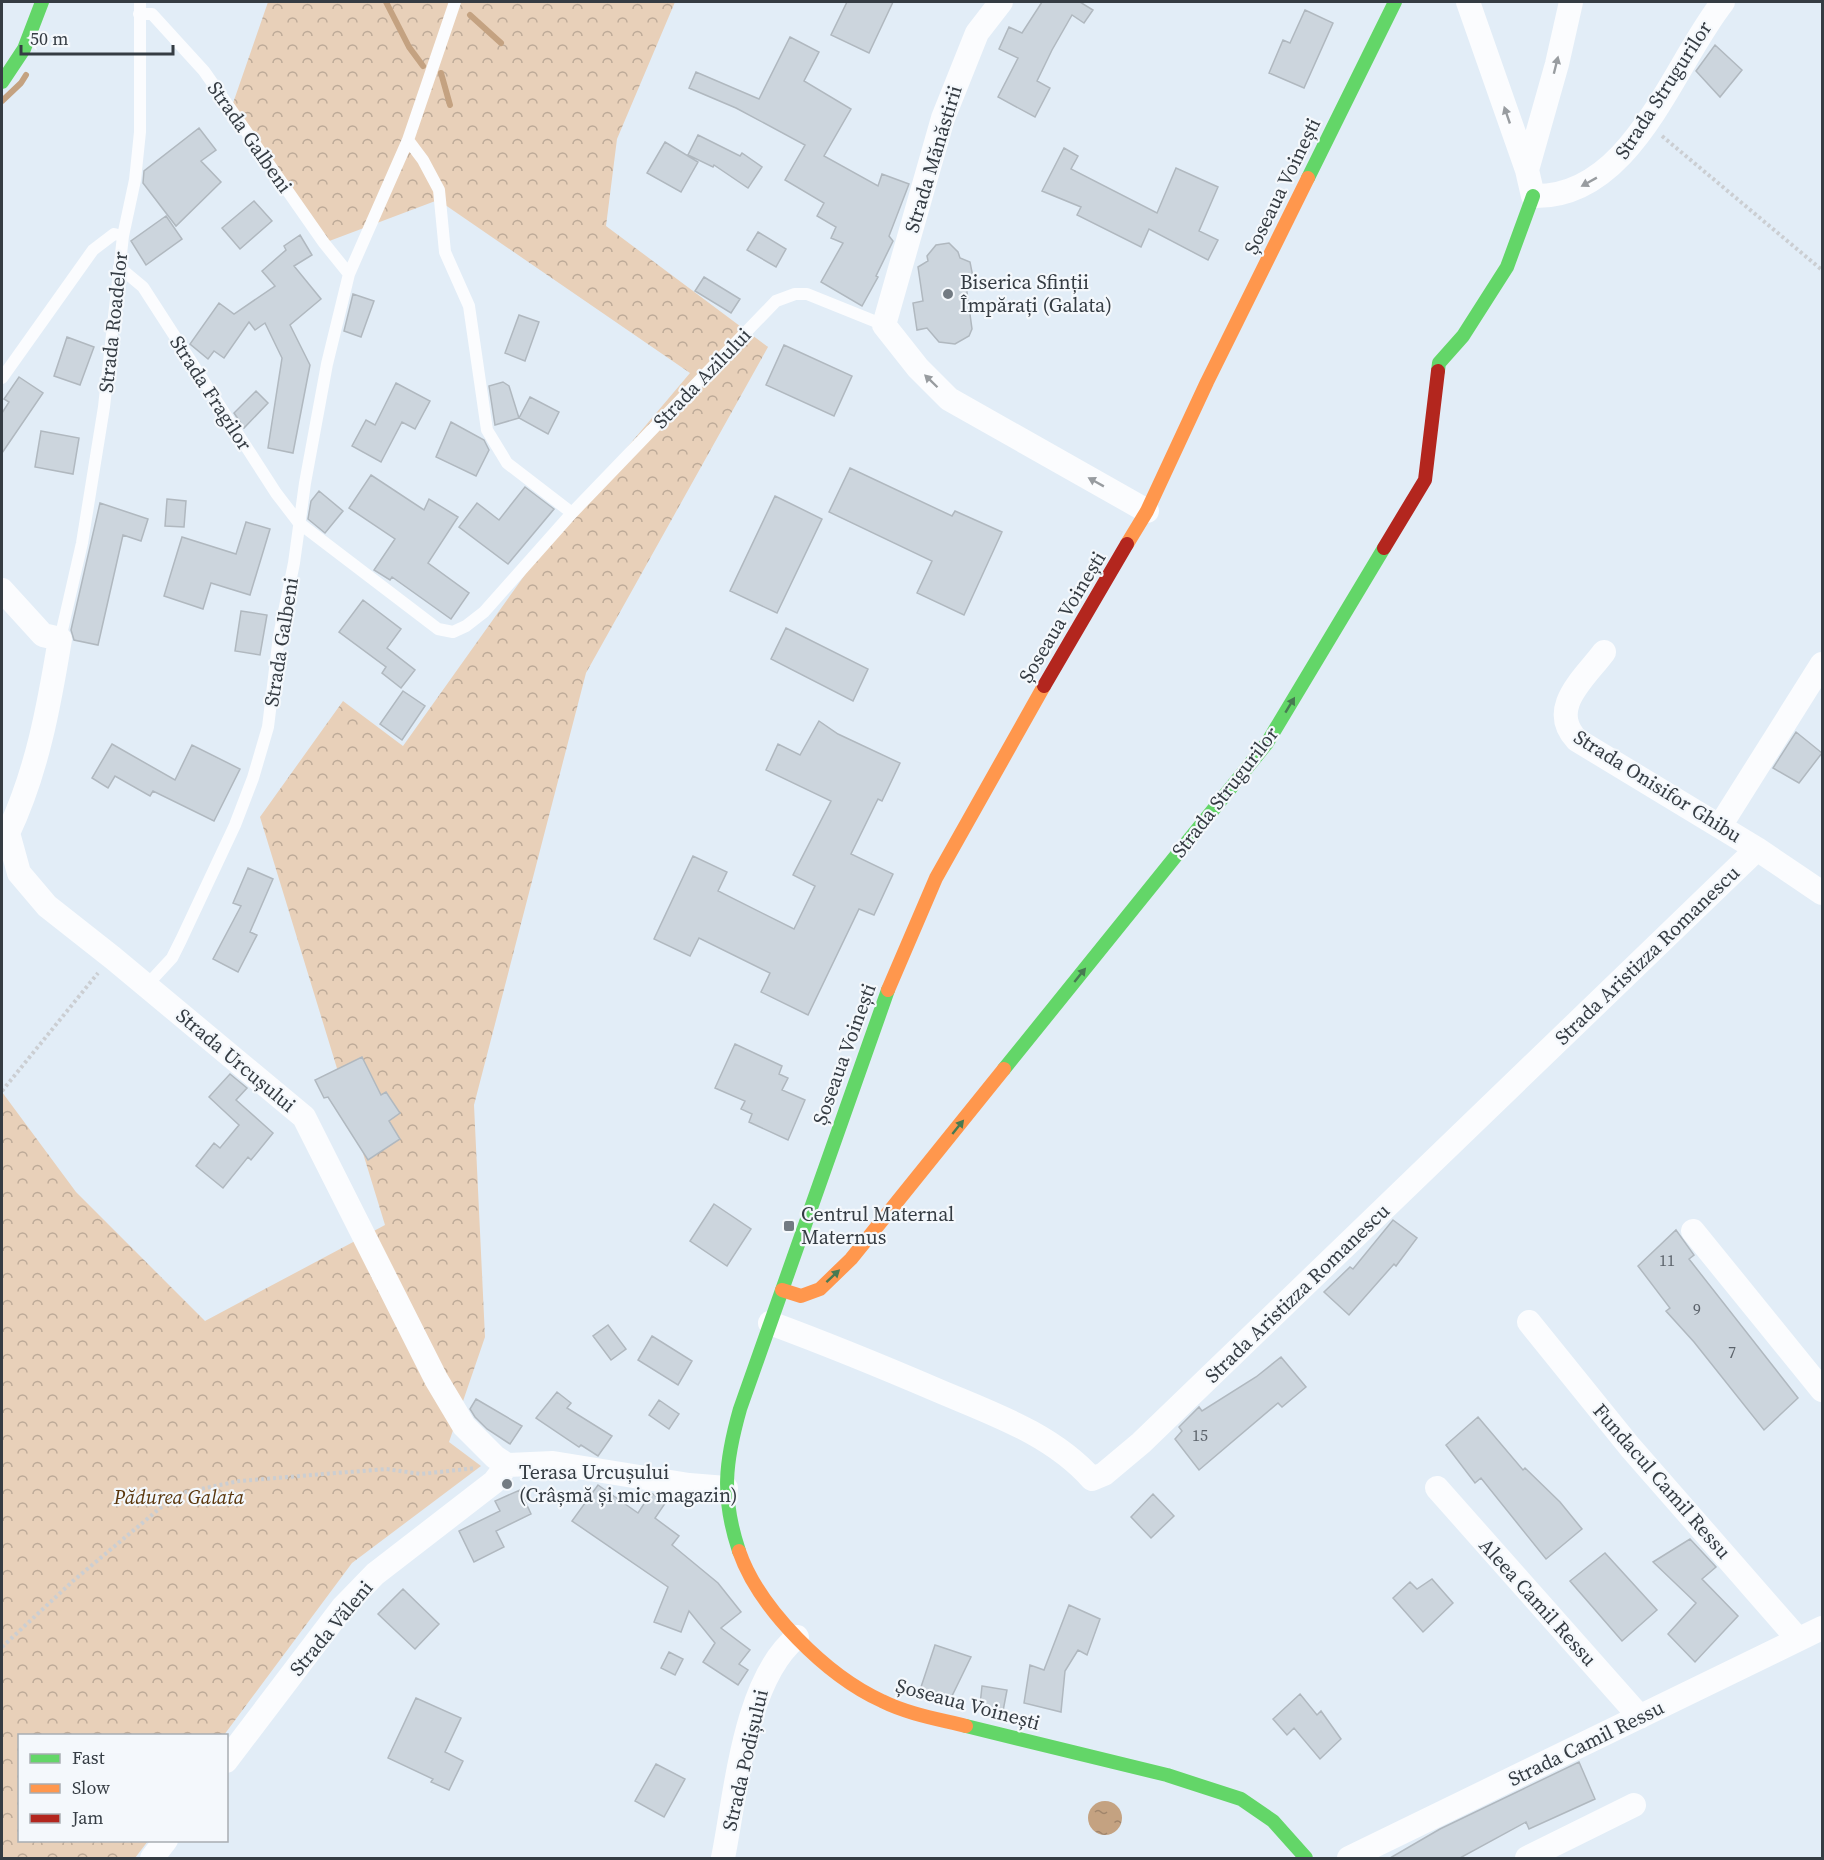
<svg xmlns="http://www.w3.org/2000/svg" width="1824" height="1860" font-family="'Source Serif 4',serif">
  <defs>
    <pattern id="forest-crowns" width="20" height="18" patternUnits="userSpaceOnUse" patternTransform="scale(1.5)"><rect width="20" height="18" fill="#e8d0b9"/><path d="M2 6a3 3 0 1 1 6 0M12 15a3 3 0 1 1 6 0" fill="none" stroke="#bdaa98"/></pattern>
    <pattern id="water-ripples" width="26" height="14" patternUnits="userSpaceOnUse" patternTransform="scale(1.5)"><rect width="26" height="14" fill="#c4a281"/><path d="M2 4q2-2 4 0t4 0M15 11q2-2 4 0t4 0" fill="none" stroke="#a0856b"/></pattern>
  </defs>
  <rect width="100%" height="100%" fill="#e2edf7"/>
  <path fill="url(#forest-crowns)" d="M268 2H675L617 139 606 226 768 347 586 673 474 1105 485 1337 449 1442 481 1466 352 1563 224 1735 20 1736V1840L148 1841 135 1858H2V1092L76 1192 205 1321 385 1225 260 817 343 701 403 746 554 534 690 373 438 200 324 243 232 106Z"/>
  <path fill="url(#water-ripples)" d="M1088 1818a17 17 0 1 1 34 0a17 17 0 1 1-34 0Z"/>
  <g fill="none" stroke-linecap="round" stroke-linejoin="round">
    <path stroke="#c4a281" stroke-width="6" d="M386 2 409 47 423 66
      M470 15 501 43
      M441 73 450 105
      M2 101 21 83 26 75"/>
  </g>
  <path fill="#ccd5dd" stroke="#b0b8bf" stroke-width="1.5" d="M847 2H893L869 53 831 35Z
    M1042 2H1080L1093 10 1084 23 1072 15 1052 50 1037 81 1050 88 1035 117 998 97 1018 58 999 49 1009 27 1022 33Z
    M1305 10 1333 23 1304 88 1269 73 1283 40 1290 43Z
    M790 37 819 52 804 81 851 109 824 156 878 186 882 174 909 184 889 236 893 241 876 276 878 277 862 306 821 282 843 243 831 238 836 227 817 216 824 203 785 180 805 145 736 108 689 88 696 72 759 99Z
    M1715 45 1742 70 1720 97 1696 71Z
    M199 128 216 150 201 161 221 182 176 226 143 183 144 171Z
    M698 135 740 156 742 153 762 167 748 188 714 165 713 167 688 155Z
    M665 142 698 162 681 192 647 173Z
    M1064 148 1078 156 1071 169 1157 213 1176 168 1218 187 1199 231 1218 240 1208 260 1149 229 1141 247 1077 215 1081 207 1042 191Z
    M254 201 272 221 240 249 222 228Z
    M166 216 182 239 146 265 131 241Z
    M758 232 786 249 776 267 747 250Z
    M300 235 312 255 294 266 321 299 290 325 310 365 293 453 268 448 282 358 265 323 255 330 249 322 224 358 214 351 208 359 190 344 219 303 234 314 275 286 262 271 286 250 284 246Z
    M949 243 958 252 960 258 970 262 973 277 966 285 972 329 969 336 955 344 939 342 927 328 917 330 913 303 923 301 918 267 928 261 927 256 936 245Z
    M704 277 740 299 731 313 695 291Z
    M353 294 374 301 361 337 344 331Z
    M519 315 539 322 525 361 505 353Z
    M67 337 94 347 80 385 54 376Z
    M784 345 852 376 834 416 766 385Z
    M19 377 43 393 2 453V413L9 402 4 399Z
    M503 382 509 386 519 418 495 425 489 386Z
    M396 383 430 401 415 429 402 422 381 462 352 446 366 420 375 425Z
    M256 391 268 403 244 428 234 413Z
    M530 397 559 412 548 434 519 418Z
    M451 422 484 440 489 450 476 476 436 457Z
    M41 431 79 438 73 474 35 467Z
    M850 468 952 516 955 511 1002 532 964 615 917 593 932 561 829 512Z
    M371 475 424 510 429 499 458 517 428 563 469 593 451 619 392 577 390 580 374 570 395 539 349 508Z
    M525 487 554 509 508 564 459 527 477 503 499 520Z
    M319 491 343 511 325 533 308 519 311 501Z
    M775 496 822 519 777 613 730 591Z
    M167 499 186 501 184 527 165 526Z
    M100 503 148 519 141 541 123 535 98 645 74 640 71 630Z
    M246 522 270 529 250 595 211 583 203 609 164 596 182 537 236 554Z
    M363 600 401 629 387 648 415 670 401 688 382 673 386 667 339 632Z
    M241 611 267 615 260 655 235 651Z
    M786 628 868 669 853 701 771 659Z
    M403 691 425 706 402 740 380 724Z
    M819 721 838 734 900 763 882 801 878 799 851 854 893 874 874 915 859 909 808 1015 761 992 770 973 699 938 690 956 654 939 693 856 727 872 718 891 794 929 815 886 793 875 831 801 766 770 778 744 800 755Z
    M1796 732 1822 753 1799 783 1773 768Z
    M112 744 175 780 192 745 240 769 214 821 153 791 150 796 115 776 108 788 92 778Z
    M248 868 273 879 250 932 257 935 238 972 213 959 241 906 233 903Z
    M735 1044 782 1066 779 1074 788 1078 782 1090 805 1100 788 1140 749 1122 752 1114 741 1109 745 1101 715 1088Z
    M362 1057 381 1095 386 1092 400 1113 389 1121 400 1139 368 1160 328 1097 324 1098 315 1080Z
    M230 1074 247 1088 236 1100 273 1133 251 1160 248 1157 223 1188 196 1166 214 1143 220 1148 239 1125 209 1097Z
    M714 1204 751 1229 727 1266 690 1241Z
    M1393 1220 1417 1238 1396 1266 1394 1264 1349 1315 1324 1292 1350 1267 1353 1269Z
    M1676 1230 1694 1255 1689 1259 1798 1398 1764 1430 1694 1342 1666 1311 1670 1308 1638 1266Z
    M608 1325 626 1349 611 1360 593 1336Z
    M652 1336 692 1361 678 1385 638 1360Z
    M1281 1357 1306 1387 1282 1407 1278 1403 1199 1470 1175 1439 1182 1431 1179 1427 1199 1407 1202 1411 1256 1377Z
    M557 1392 571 1403 567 1408 612 1436 598 1456 581 1445 579 1447 536 1418Z
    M476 1399 522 1426 510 1444 487 1429 475 1417 470 1409Z
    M659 1400 679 1414 669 1429 649 1415Z
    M1478 1417 1523 1470 1525 1468 1560 1502 1582 1529 1546 1559 1481 1478 1475 1483 1446 1445Z
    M598 1485 638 1513 651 1493 666 1502 655 1518 679 1536 672 1545 718 1583 741 1612 721 1628 750 1650 739 1664 748 1670 738 1685 703 1662 715 1643 689 1611 681 1632 654 1622 668 1587 572 1521Z
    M520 1490 531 1514 496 1531 504 1547 474 1562 459 1531 500 1511 495 1501Z
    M1153 1494 1174 1516 1151 1538 1131 1517Z
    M1690 1539 1716 1567 1702 1579 1738 1616 1695 1662 1668 1634 1696 1603 1653 1562Z
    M1605 1553 1657 1610 1622 1641 1570 1581Z
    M1432 1579 1453 1603 1423 1632 1393 1598 1410 1582 1417 1589Z
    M403 1589 439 1624 415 1649 378 1614Z
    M1069 1605 1100 1619 1087 1655 1078 1650 1065 1671 1061 1712 1024 1703 1030 1665 1044 1670Z
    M935 1645 971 1657 949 1702 919 1693Z
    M669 1652 683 1659 675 1675 661 1668Z
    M982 1686 1007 1690 1003 1711 980 1705Z
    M1300 1694 1317 1715 1321 1711 1341 1739 1320 1759 1294 1728 1287 1735 1273 1719Z
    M416 1698 461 1718 445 1752 463 1761 449 1790 431 1782 433 1779 388 1758Z
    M1579 1762 1595 1799 1529 1829 1526 1822 1460 1858H1390L1440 1829Z
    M656 1764 685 1779 664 1817 635 1801Z"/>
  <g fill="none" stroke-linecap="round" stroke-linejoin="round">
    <path stroke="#cbced2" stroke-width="4" stroke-dasharray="3 3" stroke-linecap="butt" d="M1662 136 1822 270
      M2 1091 98 973
      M2 1647 73 1581 177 1494 239 1481 386 1469 421 1474 476 1468"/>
    <path stroke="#fbfcfe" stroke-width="12" d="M139 14H152L204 71 324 243 349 274
      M408 140 423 160 439 190 445 252 469 306 487 430 507 463 572 513
      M119 267 143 287 276 493 299 523 438 629 453 632 466 626 484 612 572 513 776 301 795 294H807L884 325
      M2 378 93 250 114 234 123 236
      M60 639 82 543 104 407 123 236 135 180 140 132V2
      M147 985 172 958 181 940 235 825 253 778 268 727 279 636 294 563 305 483 327 364 349 274 408 140 455 2"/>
    <path stroke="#fbfcfe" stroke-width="24" d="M1001 2 977 33 943 118 884 325 918 368 949 399 1147 511
      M1468 2 1527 170
      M1571 2 1557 64 1527 170 1533 196C1632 199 1672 66 1723 2
      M2 590 43 635 60 639C49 706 37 772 8 833L19 873 47 906 113 958 304 1117 436 1379 464 1426 495 1457 507 1465 553 1463 689 1485 726 1488
      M1604 652C1584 679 1547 708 1577 740L1757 849 1822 893
      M1720 826 1822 664
      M1693 1231 1822 1390
      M1529 1322 1630 1447 1798 1639
      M770 1323C827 1344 883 1367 939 1391 993 1414 1052 1434 1092 1479L1104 1474 1141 1443 1757 849
      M1437 1488 1640 1717
      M226 1761 343 1607 375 1574 494 1482 507 1465
      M152 1858 166 1840
      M723 1858C736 1794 744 1680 797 1637
      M1349 1858 1822 1628
      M1527 1858 1634 1805"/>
    <path stroke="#63d668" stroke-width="14" d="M2 82 24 49 42 2
      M1308 178 1395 2
      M1438 371 1439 363 1463 336 1507 267 1533 196
      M1004 1069 1267 743 1384 548
      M739 1551C721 1497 725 1462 740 1409L888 990
      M966 1726 1167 1775 1241 1799 1273 1821 1306 1858"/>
    <path stroke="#ff974d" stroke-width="14" d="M1127 544 1147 511 1207 382 1308 178
      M888 990 936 878 1044 686
      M782 1290 801 1296 820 1289 851 1259 1004 1069
      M739 1551C759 1609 827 1676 882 1701 908 1714 938 1719 966 1726"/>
    <path stroke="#b3261e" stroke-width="14" d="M1384 548 1425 480 1438 371
      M1044 686 1127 544"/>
  </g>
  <defs><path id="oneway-solid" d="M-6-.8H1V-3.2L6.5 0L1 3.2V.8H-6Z" transform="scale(1.5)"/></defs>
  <g fill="#989ca0">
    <use href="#oneway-solid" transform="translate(1556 65) rotate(-76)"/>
    <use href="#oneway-solid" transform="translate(1507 115) rotate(-109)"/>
    <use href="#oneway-solid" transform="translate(1589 182) rotate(151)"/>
    <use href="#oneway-solid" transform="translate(931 381) rotate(-136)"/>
    <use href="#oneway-solid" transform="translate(1096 482) rotate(-151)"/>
  </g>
  <g fill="#477a52">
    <use href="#oneway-solid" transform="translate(1290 705) rotate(-59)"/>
    <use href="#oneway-solid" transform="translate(1080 975) rotate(-51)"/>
    <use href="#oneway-solid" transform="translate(958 1127) rotate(-51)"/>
    <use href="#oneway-solid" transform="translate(833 1276) rotate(-43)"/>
  </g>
  <g fill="#727a82" stroke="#f4f8fc" stroke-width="2">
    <circle cx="948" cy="294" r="6"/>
    <rect x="783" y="1220" width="12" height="12" rx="3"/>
    <circle cx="507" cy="1484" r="6"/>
  </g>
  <g text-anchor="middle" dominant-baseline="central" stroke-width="4.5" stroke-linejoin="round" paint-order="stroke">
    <g font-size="16" fill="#5b626a">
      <text x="1667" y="1260">11</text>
      <text x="1697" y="1309">9</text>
      <text x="1732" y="1352">7</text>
      <text x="1200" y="1435">15</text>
    </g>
    <g font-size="20" fill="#353c43" stroke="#f4f8fc">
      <text transform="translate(1663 90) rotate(-57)">Strada Strugurilor</text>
      <text transform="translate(250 137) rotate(55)">Strada Galbeni</text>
      <text transform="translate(933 159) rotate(-73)">Strada Mănăstirii</text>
      <text transform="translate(1282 186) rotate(-64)">Șoseaua Voinești</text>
      <text transform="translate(113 322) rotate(-84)">Strada Roadelor</text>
      <text transform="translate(702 378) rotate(-46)">Strada Azilului</text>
      <text transform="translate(211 393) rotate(57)">Strada Fragilor</text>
      <text transform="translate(1062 617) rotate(-59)">Șoseaua Voinești</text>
      <text transform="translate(281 642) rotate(-81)">Strada Galbeni</text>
      <text transform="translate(1658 786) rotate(32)">Strada Onisifor Ghibu</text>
      <text transform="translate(1225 792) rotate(-52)">Strada Strugurilor</text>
      <text transform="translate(1647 955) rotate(-44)">Strada Aristizza Romanescu</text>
      <text transform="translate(844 1054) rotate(-70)">Șoseaua Voinești</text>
      <text transform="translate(236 1060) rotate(40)">Strada Urcușului</text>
      <text transform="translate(1297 1293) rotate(-44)">Strada Aristizza Romanescu</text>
      <text transform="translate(1662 1481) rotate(49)">Fundacul Camil Ressu</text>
      <text transform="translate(1538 1602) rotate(48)">Aleea Camil Ressu</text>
      <text transform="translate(331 1628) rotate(-50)">Strada Văleni</text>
      <text transform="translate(968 1704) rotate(15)">Șoseaua Voinești</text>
      <text transform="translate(1586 1743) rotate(-26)">Strada Camil Ressu</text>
      <text transform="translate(745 1760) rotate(-77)">Strada Podișului</text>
    </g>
    <g font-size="20" fill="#353c43" stroke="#f4f8fc" text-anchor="start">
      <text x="960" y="282">Biserica Sfinții<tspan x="960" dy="23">Împărați (Galata)</tspan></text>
      <text x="801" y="1214">Centrul Maternal<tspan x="801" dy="23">Maternus</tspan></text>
      <text x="519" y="1472">Terasa Urcușului<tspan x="519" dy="23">(Crâșmă și mic magazin)</tspan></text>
    </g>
    <g font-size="20" font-style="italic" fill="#59350b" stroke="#f4f8fc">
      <text x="179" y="1497">Pădurea Galata</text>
    </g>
  </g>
  <rect width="1824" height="1860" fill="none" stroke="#353c43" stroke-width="6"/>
  <rect x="18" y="1734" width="210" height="108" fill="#f4f8fc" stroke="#a8adb2" stroke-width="1.5"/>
  <rect x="30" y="1754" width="30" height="9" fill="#63d668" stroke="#a8adb2" stroke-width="1.5"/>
  <text x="72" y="1764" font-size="18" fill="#353c43">Fast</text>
  <rect x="30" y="1784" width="30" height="9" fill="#ff974d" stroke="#a8adb2" stroke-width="1.5"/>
  <text x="72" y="1794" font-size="18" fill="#353c43">Slow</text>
  <rect x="30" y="1814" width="30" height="9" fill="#b3261e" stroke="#a8adb2" stroke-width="1.5"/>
  <text x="72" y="1824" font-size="18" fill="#353c43">Jam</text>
  <path d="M21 45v9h152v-9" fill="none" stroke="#353c43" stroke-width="3"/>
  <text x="30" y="45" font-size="18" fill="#353c43" stroke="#f4f8fc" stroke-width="4.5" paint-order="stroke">50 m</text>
</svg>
